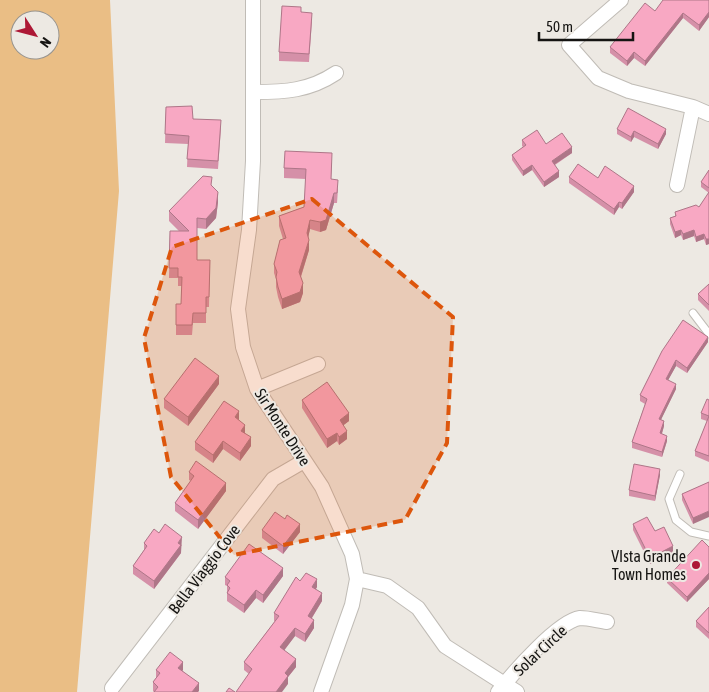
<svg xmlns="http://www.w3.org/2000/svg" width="709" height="692" font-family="'Asap Condensed',sans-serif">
  <rect width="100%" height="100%" fill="#ede9e3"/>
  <path fill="#eabe85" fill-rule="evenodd" d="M0 0H110L119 191 77 692H0ZM20 20H50V50H20Z"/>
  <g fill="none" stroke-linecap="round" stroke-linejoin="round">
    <g stroke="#c0bcb6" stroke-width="9">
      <path id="lane" d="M693 313 709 334
        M680 474 669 499 676 520 691 532 709 536"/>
    </g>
    <g stroke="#c0bcb6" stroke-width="16">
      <path id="street" d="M253 0V161L249 230 238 309 243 347 257 389 322 487 352 554 357 579 352 605 321 692
        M621 0 569 45 598 78 629 91 693 107 709 114
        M253 92C285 92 309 91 336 73
        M677 185 693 107
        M257 389 318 364
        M357 579 387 586 418 608 445 646 517 692
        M112 688 273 479 304 461
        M498 692C512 674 558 621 580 618 589 618 599 621 607 622"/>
    </g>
    <use href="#lane" stroke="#fff" stroke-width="7"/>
    <use href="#street" stroke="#fff" stroke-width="14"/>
  </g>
  <path fill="#d590a8" d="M709 0V17L699 31 683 18 645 66 634 58 627 66 610 53V47L655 11Z
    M312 21 309 62 279 61V52Z
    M166 107 193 119 221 128 218 169 187 167 188 144 165 143Z
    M617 129 666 134 658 149 634 137 631 142 617 134Z
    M522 140 546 144 572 153 555 165 559 177 544 187 532 170 523 176 512 160V155L523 147 522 146Z
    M332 163 331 179 338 189 337 203H334L326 230 320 232 310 229 308 237 309 250 301 277 303 293 300 302 282 309 278 297 276 287V279L274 273V264L283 239 279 226V216L304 207 306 179 284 178V168Z
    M709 170V244L706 245 704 239 696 242 694 236 683 240 681 235 675 238 670 224V218L675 216V212L699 207 709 193 701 187V182Z
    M569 177 598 178 634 192 622 209 619 207 614 215 569 183Z
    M212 186 218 202 216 218 206 229 197 228V260H210L209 307H206V323H193L192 335H176V304H181L182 286H178V278H169L170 231H179L169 221V211Z
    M709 284V311L698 300V294Z
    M708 342 687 373 676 366 668 380 676 389 661 419 664 426 662 434 667 441 662 457 632 448V442L645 404 640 401V395L662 351Z
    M219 384 188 426 164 408V399Z
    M302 400 349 421 343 425 347 439 339 445 337 441 327 448 302 408Z
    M709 400V462L695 456V451L707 421 701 419V413Z
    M239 420 251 446 240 461 223 449 213 463 195 450V442Z
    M189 472 226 491 198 529 175 511V503L191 481 189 480Z
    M660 475 655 501 629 496V490Z
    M709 482 693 524 682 500V494Z
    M285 519 300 532 283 554 262 538V530Z
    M633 524 655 531 673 552 650 564 633 530Z
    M159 533 182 545 181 546V553L154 589 133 574V566L144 550V543Z
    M709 547V579L687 602 667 583V578Z
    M283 576 263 603 256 598 244 613 227 601V586L225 585V577Z
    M300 581 317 587 316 589 322 601 312 618 314 628 305 642 295 636 284 650 296 667 288 677V684L249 674 244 670V662L275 621H274V613Z
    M709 607V639L696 627V621Z
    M156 670H183H182L199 691 154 692 153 691V682L156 678Z"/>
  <path fill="#ae7688" d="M709 12V17L699 31V25Z
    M683 13V18L645 66V61Z
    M634 52V58L627 66V61Z
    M666 129V134L658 149V144Z
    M634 131V137L631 142V137Z
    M572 147V153L552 166V161Z
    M532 165V170L523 176V171Z
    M559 171V177L544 187V182Z
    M634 186V192L622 209V203Z
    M218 192V202L216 218 206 229V219Z
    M334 193V203L326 230 320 232V222Z
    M619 202V207L614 215V209Z
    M310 220V229L307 243V233Z
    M681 230V235L675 238V232Z
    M694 230V236L683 240V234Z
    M704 234V239L696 242V237Z
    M706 239H709V244L706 245Z
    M309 240V250L299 282V272Z
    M303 283V293L300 302 282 309V299Z
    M708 337V342L687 373V368Z
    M676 360V366L666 384V379Z
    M219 376V384L188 426V417Z
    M676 384V389L659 424V419Z
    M239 411V420L235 425V417Z
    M349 413V421L340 428V420Z
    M664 421V426L660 439V433Z
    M245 425V433L241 439V431Z
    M347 431V439L339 445V437Z
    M337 433V441L327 448V439Z
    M667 436V441L662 457V452Z
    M251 437V446L240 461V453Z
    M223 441V449L213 463V455Z
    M660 469V475L655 501V496Z
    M226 483V491L198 529V520Z
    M709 511V517L693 524V518Z
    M300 524V532L283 554V546Z
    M182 537 181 553 154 589V581Z
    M673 546V552L650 564V558Z
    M283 568V576L263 603V595Z
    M709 573V579L687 602V597Z
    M317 579V587L312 595V587Z
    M256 590V598L244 613V605Z
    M322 593V601L308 624V616Z
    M314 620V628L305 642V634Z
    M295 628V636L280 656V647Z
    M296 659V667L288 677V684L282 692H276L285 673Z
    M183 662V670L178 676V668Z
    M199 683V691L198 692H192Z"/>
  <path fill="#f8a8c3" stroke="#ae7688" d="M663 0H709V12L699 25 683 13 645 61 634 52 627 61 610 47 645 3 655 11Z
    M282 6 301 7V12L312 13 309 54 279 52Z
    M192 106 193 119 221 120 218 161 187 159 189 136 165 134 166 107Z
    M628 108 666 129 658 144 634 131 631 137 617 129Z
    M537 130 546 144 562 133 572 147 552 161 559 171 544 182 532 165 523 171 512 155 526 145 522 140Z
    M285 151 332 153 331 179 338 180 337 193H334L326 220 320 222 310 220 307 233 309 240 299 272 303 283 300 292 282 299 278 287 276 277 277 272 274 264 280 240 286 238 279 216 304 207 306 169 284 168Z
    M578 164 598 178 605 166 634 186 622 203 619 202 614 209 569 177Z
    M709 170V188L701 182Z
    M203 176 212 177 211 185 218 192 216 208 206 219 197 218V260H210L209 297H206V313H193L192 325H176V304H181L182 277H178V268H169L170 231H189L169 211Z
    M709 192V239H706L704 234 696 237 694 230 683 234 681 230 675 232 670 218 676 216 675 212 696 205 699 207Z
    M709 284V305L698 294Z
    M683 320 708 337 687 368 676 360 666 379 676 384 659 419 664 421 660 433 667 436 662 452 632 442 647 399 640 395 662 351Z
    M195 358 219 376 188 417 164 399Z
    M327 382 349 413 340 420 347 431 339 437 337 433 327 439 302 400Z
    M707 399 709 400V456L695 451 709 416 701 413Z
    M224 401 239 411 235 417 245 425 241 431 251 437 240 453 223 441 213 455 195 442Z
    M196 461 226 483 198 520 175 503 194 476 189 472Z
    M634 464 660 469 655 496 629 490Z
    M709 482V511L693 518 682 494Z
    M275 512 285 519 287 515 300 524 283 546 262 530Z
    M647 517 655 531 664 527 673 546 650 558 633 524Z
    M165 524 182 537 178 543 181 545 154 581 133 566 147 546 144 543 154 529 159 533Z
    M702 540 709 547V573L687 597 667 578Z
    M249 544 283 568 263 595 256 590 244 605 227 593 230 588 227 585 230 581 225 577Z
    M306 573 317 579 312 587 322 593 308 616 314 620 305 634 295 628 280 647 296 659 285 673 288 676 276 692H236L252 669 244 662 279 616 274 613 296 577 300 581Z
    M709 607V633L696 621Z
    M170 652 183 662 178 668 199 683 192 692H154L158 687 153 682 160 673 156 670Z
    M229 688 235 692H226Z"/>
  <path fill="#dd560c" fill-opacity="0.2" stroke="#dd560c" stroke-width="4" stroke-dasharray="10 6" stroke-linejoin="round" d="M312 199 453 317 447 443 405 520 234 555 171 477 144 338 172 247Z"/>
  <circle fill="#ad1835" stroke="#ede9e3" stroke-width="2" cx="696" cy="565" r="5"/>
  <g text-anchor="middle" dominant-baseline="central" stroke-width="4" stroke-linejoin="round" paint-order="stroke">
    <g font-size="16" fill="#151412" stroke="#ede9e3">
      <text transform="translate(283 427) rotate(57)">Sir Monte Drive</text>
      <text transform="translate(204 569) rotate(-53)">Bella Viaggio Cove</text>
      <text transform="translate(540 650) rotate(-43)">Solar Circle</text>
    </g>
    <g font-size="16" fill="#151412" stroke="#ede9e3" text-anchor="end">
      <text x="686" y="556">VIsta Grande<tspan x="686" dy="18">Town Homes</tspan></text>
    </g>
  </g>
  <g transform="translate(35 35) rotate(126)"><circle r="24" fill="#ede9e3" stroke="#97948f"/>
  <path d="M0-4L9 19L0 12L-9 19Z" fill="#ad1835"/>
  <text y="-8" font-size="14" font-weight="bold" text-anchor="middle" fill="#151412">N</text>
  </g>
  <path d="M539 32v8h94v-8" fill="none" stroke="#151412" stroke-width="2.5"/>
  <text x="546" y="32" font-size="15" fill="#151412" stroke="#ede9e3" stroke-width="4" paint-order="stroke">50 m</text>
</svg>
